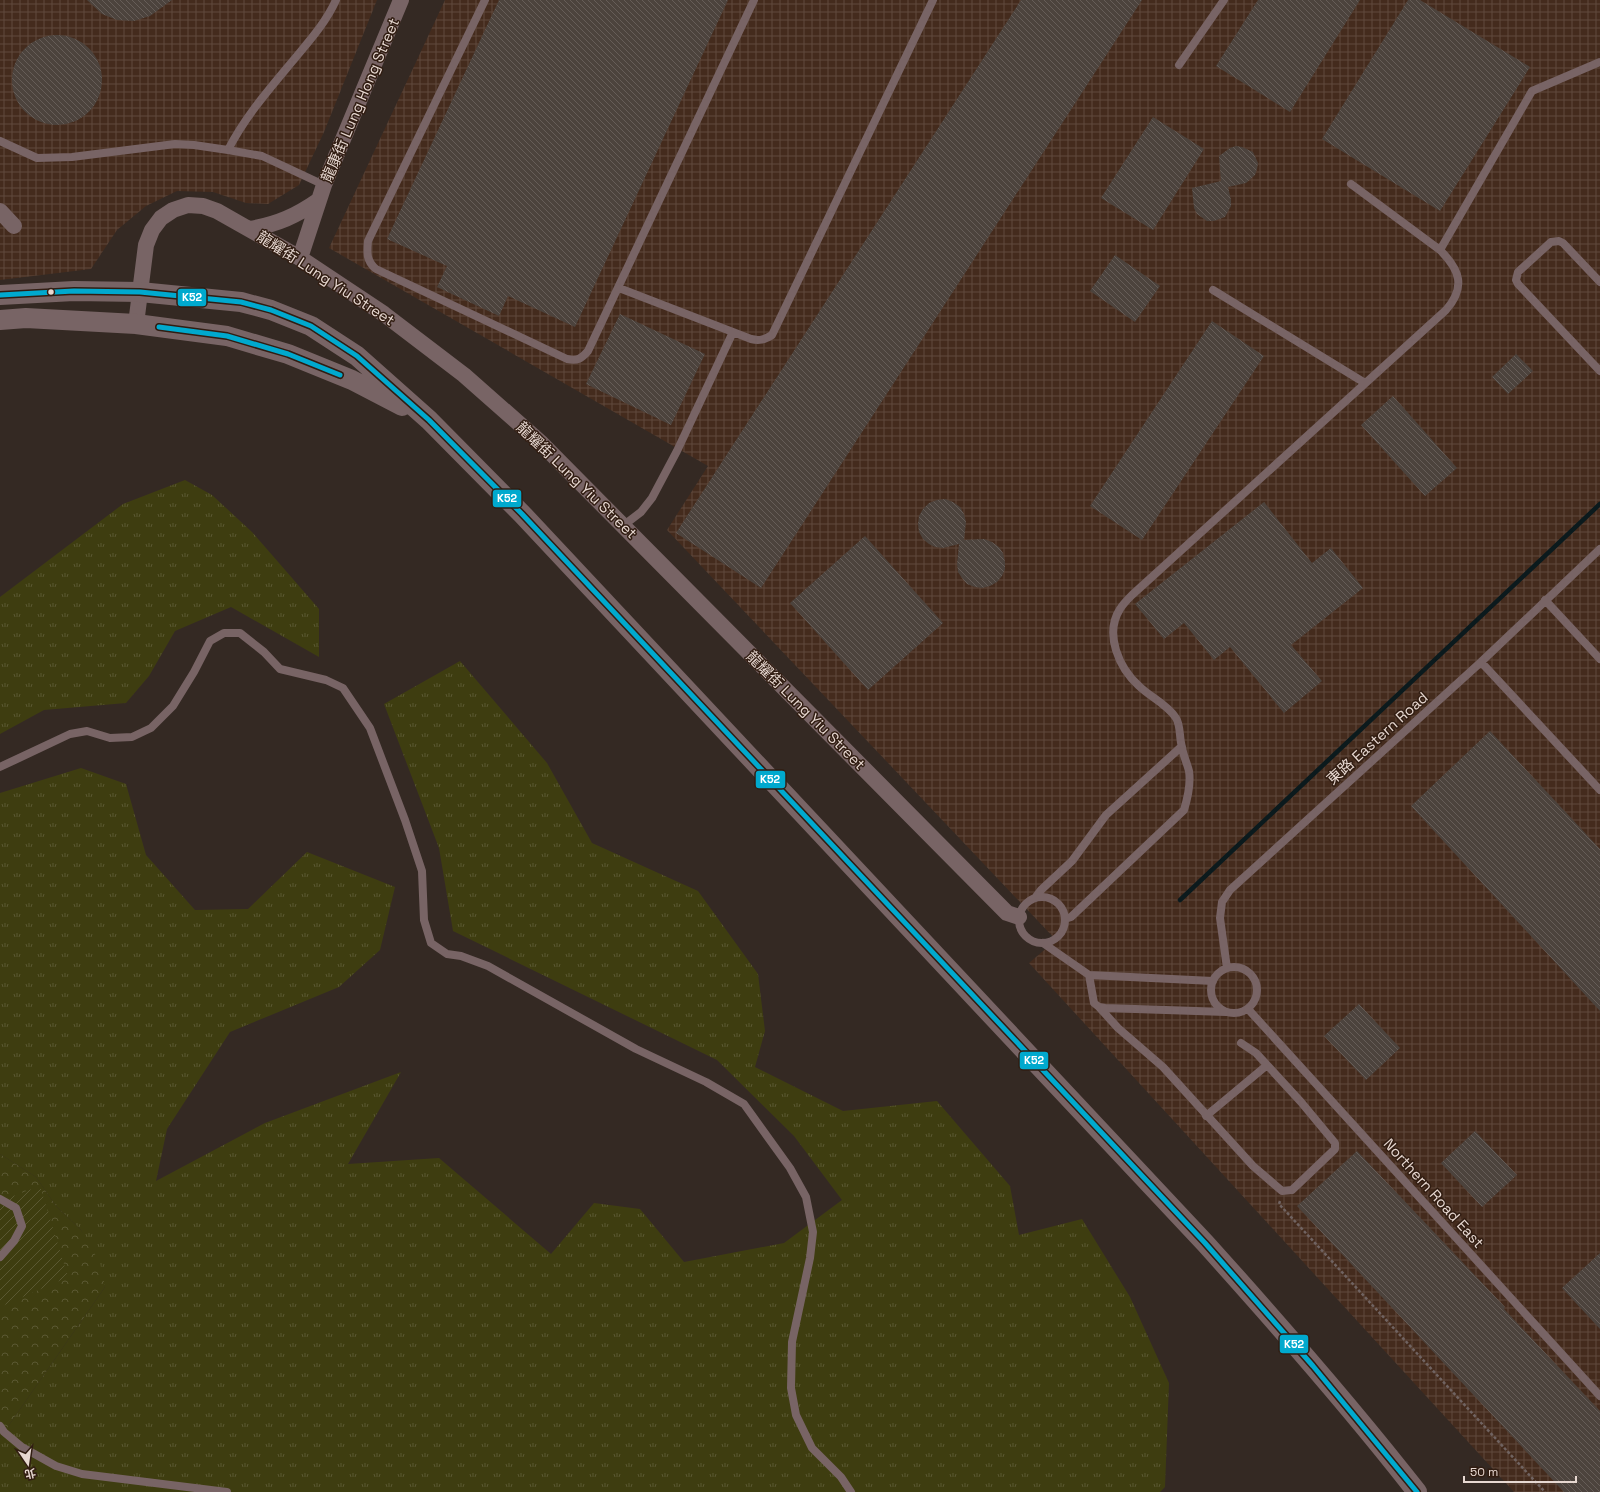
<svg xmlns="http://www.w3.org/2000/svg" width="1600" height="1492" font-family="'Space Grotesk','Noto Sans TC',sans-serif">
  <defs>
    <pattern id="industrial-grid" width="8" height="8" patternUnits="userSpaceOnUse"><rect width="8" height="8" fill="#442b1d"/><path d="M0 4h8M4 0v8" fill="none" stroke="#5f493d"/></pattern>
    <pattern id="grass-tufts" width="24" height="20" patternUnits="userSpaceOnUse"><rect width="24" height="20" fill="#3e3d10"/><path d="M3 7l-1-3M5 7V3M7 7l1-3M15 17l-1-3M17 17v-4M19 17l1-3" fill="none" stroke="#5a5832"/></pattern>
    <pattern id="forest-crowns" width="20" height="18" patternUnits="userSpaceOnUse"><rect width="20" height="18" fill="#3e3d10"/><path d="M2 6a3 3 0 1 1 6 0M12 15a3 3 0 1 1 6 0" fill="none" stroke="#5a5832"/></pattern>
    <pattern id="garden-furrows" width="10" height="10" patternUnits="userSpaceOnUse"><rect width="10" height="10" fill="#3e3d10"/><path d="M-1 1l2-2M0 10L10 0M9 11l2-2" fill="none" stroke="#5a5832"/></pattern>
    <pattern id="building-back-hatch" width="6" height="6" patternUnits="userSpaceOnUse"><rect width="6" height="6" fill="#4c433d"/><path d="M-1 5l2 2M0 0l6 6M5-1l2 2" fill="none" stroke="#665d58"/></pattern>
  </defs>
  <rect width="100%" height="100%" fill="#342923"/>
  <path fill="url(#industrial-grid)" d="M0 0H377L324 132 299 185 268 204 246 203 213 192 177 191 146 206 117 230 91 269 0 280Z
    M445 0H1600V1492H1514L1029 963 1056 940 667 530 708 466 329 248Z"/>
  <path fill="url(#grass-tufts)" d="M185 480 212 495 252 532 319 609V657L231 607 175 631 149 676 126 703 44 710 0 734V597L123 504Z
    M460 661 547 763 592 843 698 891 758 974 765 1031 755 1067 843 1111 937 1101 1010 1186 1019 1235 1082 1219 1130 1297 1169 1383 1165 1487 1160 1492H0V1438L105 1287 81 1230 56 1206 36 1177 0 1154V793L81 768 126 784 146 855 195 910 248 909 307 852 395 887 380 950 339 987 230 1032 167 1129 156 1181 265 1123 401 1072 348 1164 439 1158 551 1254 594 1203 640 1209 684 1262 784 1243 842 1200 794 1136 717 1060 453 931 439 848 384 704Z"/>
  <path fill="url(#forest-crowns)" d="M0 1154 36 1177 56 1206 81 1230 100 1263 105 1287 0 1438Z"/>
  <path fill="url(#garden-furrows)" d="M40 1186 68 1277 0 1307V1201Z"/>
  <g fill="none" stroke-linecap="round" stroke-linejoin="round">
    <path stroke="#0b1a1d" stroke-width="4.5" d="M1180 900 1600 504"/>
  </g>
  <path fill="url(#building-back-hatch)" d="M87 0H172L150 16 134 21 117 20 102 14Z
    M499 0H728L575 327 508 296 499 316 437 287 447 266 387 239Z
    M1021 0H1142L761 588 676 533Z
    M1258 0H1360L1290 112 1216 66Z
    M1408 0H1420L1530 67 1440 211 1322 139Z
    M12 80a45 45 0 1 1 90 0a45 45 0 1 1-90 0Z
    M1153 117 1204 149 1153 230 1101 198Z
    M1236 146 1242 147 1253 152 1258 163 1257 169 1255 175 1246 183 1228 187 1231 200V206L1225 217 1214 221H1207L1197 214 1194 208 1192 188 1221 181 1219 156 1230 148Z
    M1115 255 1160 286 1135 322 1090 291Z
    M620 314 705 354 671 425 586 384Z
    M1212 321 1264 356 1142 540 1090 506Z
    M1516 354 1533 371 1508 394 1492 377Z
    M1393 396 1457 468 1425 496 1361 425Z
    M945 499 953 502 960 507 964 514 966 522 964 540 984 539 992 542 999 547 1003 553 1005 562V569L1002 576 997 582 990 586 982 588 975 587 967 584 962 578 958 572 957 564 959 544 943 548 935 547 929 544 923 539 919 532 918 524 919 516 923 509 929 503 937 500Z
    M1264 502 1312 563 1331 548 1363 588 1291 645 1322 681 1284 713 1230 647 1214 660 1184 623 1164 639 1135 604Z
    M865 536 943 623 868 690 790 603Z
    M1490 731 1600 849V1011L1411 806Z
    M1359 1004 1400 1048 1366 1080 1324 1036Z
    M1475 1131 1517 1175 1482 1207 1441 1163Z
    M1357 1151 1505 1307 1504 1309 1600 1411V1492H1564L1297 1206Z
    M1600 1253V1329L1562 1288Z"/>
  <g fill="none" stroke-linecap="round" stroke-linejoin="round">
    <path stroke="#706361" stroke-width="2.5" stroke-dasharray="3 2" stroke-linecap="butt" d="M1280 1201 1279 1204 1545 1492"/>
    <path stroke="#786465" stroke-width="8" d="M485 0 368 241C367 252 366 261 376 269L567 359C578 361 581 359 588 351L754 0
      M1179 65 1224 0
      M0 141 37 158 72 157 175 144 194 145 228 150C246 115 271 87 296 57 311 39 326 22 336 0
      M228 150 262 156 324 185
      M1440 250 1532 91 1600 62
      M1600 282 1563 243 1559 241 1551 242 1518 272 1516 280 1518 284 1600 371
      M619 288 751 339C759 341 764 340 772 335L933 0
      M1213 290 1365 383
      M624 525 641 512 652 498 677 451 733 332
      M1545 600 1600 659
      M1481 662 1600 790
      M0 767 70 734 87 731 110 738 132 737 151 728 173 706 194 672 210 641 224 633H240L264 652 280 669 326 680 343 688 370 728 405 820 422 871 424 920 431 943 447 954 461 956 488 966 636 1049 706 1082 744 1104 790 1168 806 1197 813 1232 810 1258 792 1342 791 1388 796 1415 812 1448 841 1477 851 1492
      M1019 920a23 23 0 1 1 46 0a23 23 0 1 1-46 0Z
      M1035 898 1041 890 1072 861 1106 815 1181 747
      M1065 919 1071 917 1184 810C1188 797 1191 784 1189 771 1187 763 1183 755 1182 747 1179 738 1181 726 1176 718 1167 704 1150 697 1139 686 1119 668 1104 634 1120 609 1123 604 1128 599 1132 595L1446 310C1466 287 1460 270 1440 250L1351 184
      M1043 943 1089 975 1213 981
      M1211 990a23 23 0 1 1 46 0a23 23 0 1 1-46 0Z
      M1227 968 1220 918 1222 902 1230 890 1481 662 1600 549
      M1089 975 1094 1003 1099 1007 1105 1008 1226 1012
      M1099 1007 1118 1028 1163 1067 1253 1166 1282 1191 1292 1190 1335 1149V1143L1301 1102 1256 1053 1241 1043
      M1248 1009 1600 1396
      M1206 1116 1266 1066
      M0 1199 16 1208 22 1226 14 1241 0 1257
      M0 1426 4 1432 22 1447 56 1466 82 1474 227 1492"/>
    <path stroke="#786465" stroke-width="16" d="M0 211 14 226
      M250 229C278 224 296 216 319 200
      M300 258 324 185 401 0
      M136 324 146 245 152 230 161 218 173 210 188 205 203 206 217 211 300 258 384 314 464 375 540 442 1007 913 1019 917"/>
    <path stroke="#786465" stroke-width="20" d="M0 295 74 291 140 292 241 302 271 310 311 326 357 356 429 420 522 514 1205 1243C1278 1324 1350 1406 1417 1492
      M0 320 26 318 136 324 227 336 288 354 352 380 402 406"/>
    <g stroke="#311d12" stroke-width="8">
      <path id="bus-1" d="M0 295 74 291 140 292 241 302 271 310 311 326 357 356 429 420 522 514 1205 1243 1313 1366 1417 1492
        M159 327 227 336 288 354 340 375"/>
    </g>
    <use href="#bus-1" stroke="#00a9ce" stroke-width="5"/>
  </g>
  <circle fill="#e7d8d1" stroke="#311d12" stroke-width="1.5" cx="51" cy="292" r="3.5"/>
  <g text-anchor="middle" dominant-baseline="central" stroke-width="3" stroke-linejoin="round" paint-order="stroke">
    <g font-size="15" fill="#e7d8d1" stroke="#311d12">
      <text transform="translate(360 100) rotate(-67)">龍康街 Lung Hong Street</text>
      <text transform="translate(326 278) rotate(33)">龍耀街 Lung Yiu Street</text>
      <text transform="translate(577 480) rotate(44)">龍耀街 Lung Yiu Street</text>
      <text transform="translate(806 710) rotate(45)">龍耀街 Lung Yiu Street</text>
      <text transform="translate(1377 738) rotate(-42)">東路 Eastern Road</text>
      <text transform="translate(1434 1193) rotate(48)">Northern Road East</text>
    </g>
  </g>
  <g stroke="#311d12" stroke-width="1.5">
    <rect x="177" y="288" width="30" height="19" rx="4" fill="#00a9ce"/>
    <rect x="492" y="489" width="30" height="19" rx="4" fill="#00a9ce"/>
    <rect x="755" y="770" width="31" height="19" rx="4" fill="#00a9ce"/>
    <rect x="1019" y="1051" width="30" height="19" rx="4" fill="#00a9ce"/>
    <rect x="1279" y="1334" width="30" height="20" rx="4" fill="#00a9ce"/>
  </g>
  <g font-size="11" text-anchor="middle" font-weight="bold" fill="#fff">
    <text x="192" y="301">K52</text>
    <text x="507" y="502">K52</text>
    <text x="770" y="783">K52</text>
    <text x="1034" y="1064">K52</text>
    <text x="1294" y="1348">K52</text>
  </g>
  <g transform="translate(28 1464) rotate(167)" stroke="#311d12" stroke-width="3" paint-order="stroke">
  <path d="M0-3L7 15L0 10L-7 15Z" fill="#e7d8d1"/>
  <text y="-6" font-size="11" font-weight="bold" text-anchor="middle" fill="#e7d8d1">北</text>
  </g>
  <path d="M1464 1476v6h112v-6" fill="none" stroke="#e7d8d1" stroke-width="2"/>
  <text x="1470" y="1476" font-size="12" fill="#e7d8d1" stroke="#311d12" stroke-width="3" paint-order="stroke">50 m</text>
</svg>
